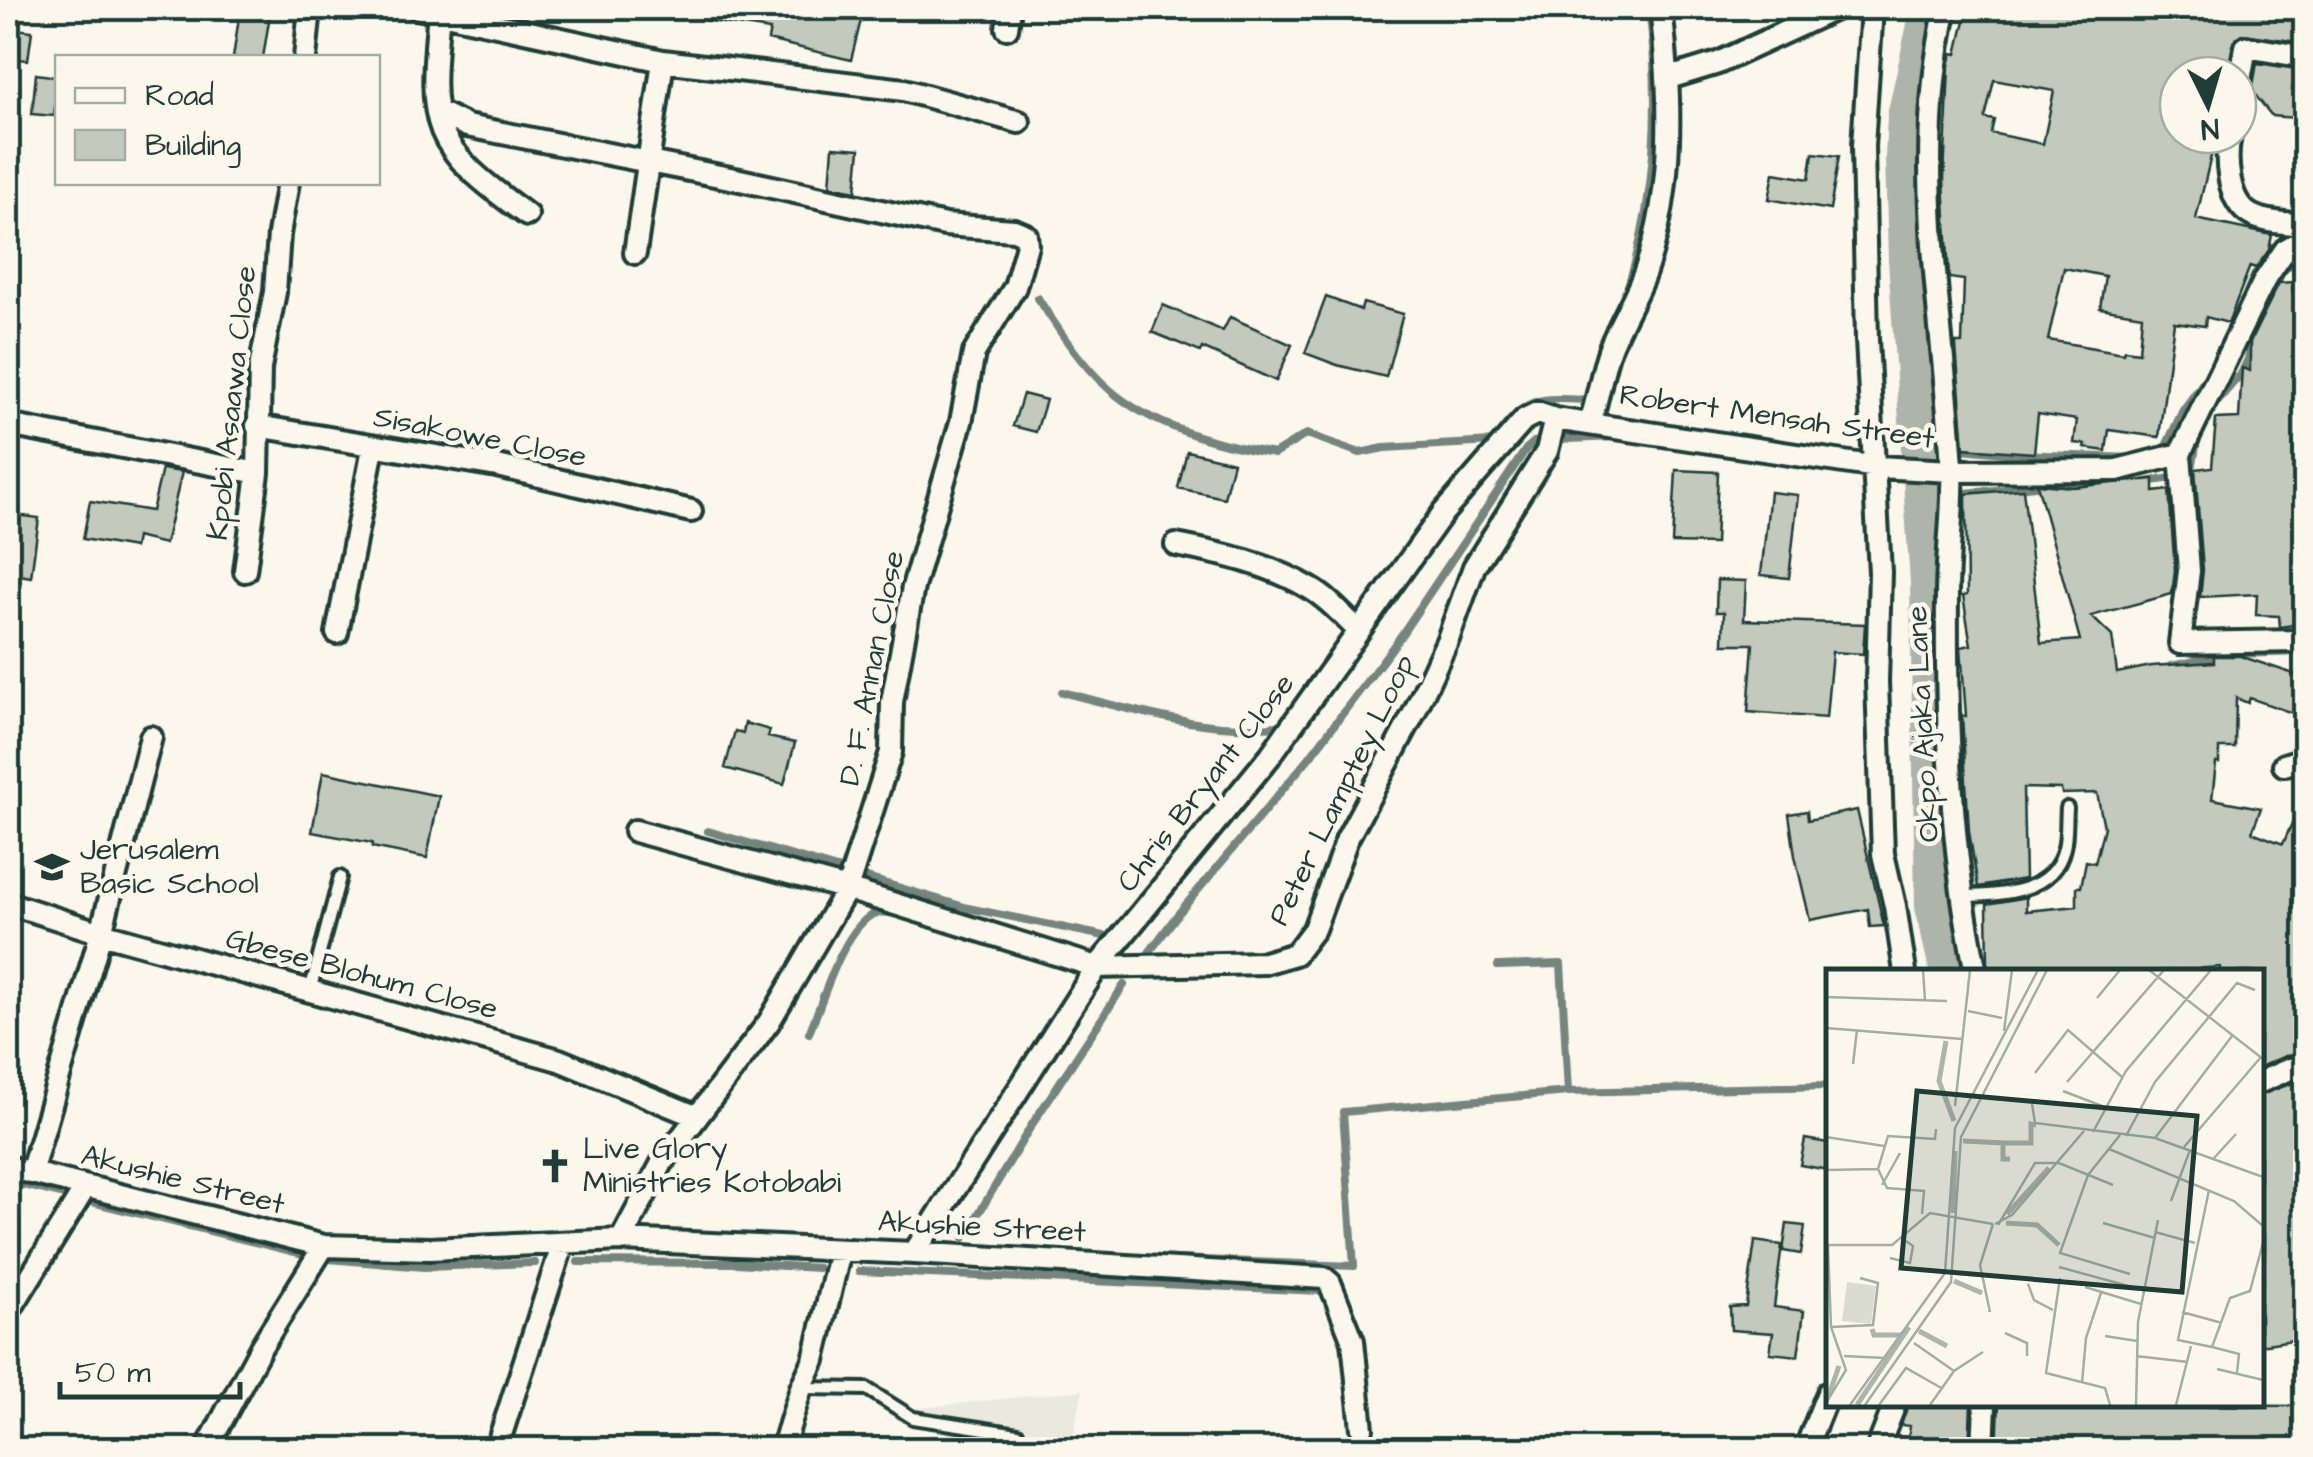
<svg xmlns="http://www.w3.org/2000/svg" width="2313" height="1457" font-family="'Architects Daughter',sans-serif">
  <rect width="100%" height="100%" fill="#fbf7ec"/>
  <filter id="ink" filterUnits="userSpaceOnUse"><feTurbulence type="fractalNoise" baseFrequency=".01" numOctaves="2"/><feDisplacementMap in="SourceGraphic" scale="20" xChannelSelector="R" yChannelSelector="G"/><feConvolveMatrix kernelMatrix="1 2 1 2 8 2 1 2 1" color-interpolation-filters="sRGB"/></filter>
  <g filter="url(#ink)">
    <path fill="#eae9de" d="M1083 1390 1070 1449H945L949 1432 900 1421 902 1410Z"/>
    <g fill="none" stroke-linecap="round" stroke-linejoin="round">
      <path stroke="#74847b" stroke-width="8" d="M1038 298C1058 329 1081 365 1109 389 1153 428 1218 444 1274 454L1307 434 1360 453 1384 448 1493 442
        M1624 298C1656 208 1661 101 1649 8
        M2242 309C2250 277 2267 249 2293 230
        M2265 312 2282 272 2306 251
        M2210 410 2241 374 2248 359 2252 339
        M1494 440C1529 392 1539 399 1592 400
        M2157 453 2166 446 2183 410 2209 374
        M1927 465 1941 447 2015 454 2134 458
        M2145 482 2187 476 2192 469 2198 435
        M1955 494 2035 486 2111 484
        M1928 535 1946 503
        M2171 666 2230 654 2306 652
        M1062 692C1137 711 1210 735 1288 725
        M708 831 968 908 1114 938
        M1142 962 1178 914 1309 758 1398 640 1526 449 1534 442 1544 440 1616 437
        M1498 966 1561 964 1568 1092 1828 1086
        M809 1033C823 1001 841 935 870 916 879 910 890 913 901 915
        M8 1181 65 1195
        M88 1201 311 1256
        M964 1238 1031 1126 1124 985
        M329 1259 424 1267 535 1263
        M1179 1259 1354 1266 1343 1112 1568 1092
        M578 1262 736 1263 818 1268
        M859 1271 1321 1291"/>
      <path stroke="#adb4aa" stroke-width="42" d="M1932 8 1908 117 1906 158 1909 259 1931 582 1936 906 1951 972"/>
    </g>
    <path fill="#c4c9be" stroke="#1f3d34" stroke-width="2.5" fill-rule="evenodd" d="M697 8H810L861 20 851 60 768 40 770 30 696 19Z
      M1968 8H2300L2298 18 2306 19V43L2242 34 2233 44 2227 75H2178V135H2216L2196 219 2272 235 2269 250 2256 268 2250 266 2228 323 2206 317 2205 326 2174 322 2159 437 2109 430 2106 451 2085 448 2086 444 2074 443 2077 420 2038 414 2034 453 1964 448 1956 346V343H1962L1964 280 1949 278 1944 179 1949 66 1952 53 1957 54ZM1994 80 2054 91 2043 144 1991 133 1994 120 1985 118ZM2064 268 2105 276 2100 308 2142 315 2139 352 2124 350 2123 353 2048 340Z
      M240 10 270 14 263 58H233Z
      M8 28 32 31 28 60 8 58Z
      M2257 63 2297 69 2292 90 2306 92V119L2272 116 2252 91Z
      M36 74 58 77 54 116 32 114Z
      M833 147 860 149 856 191 830 186Z
      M1813 153 1839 156 1830 210 1769 199 1774 173 1809 179Z
      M2292 282 2293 296 2306 303V576L2300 577 2306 623 2280 627 2279 616 2256 615 2257 594 2200 597 2203 570 2195 469 2212 467 2216 419 2239 418 2242 368 2250 371V342L2279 283Z
      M1326 297 1361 310 1363 303 1403 314 1386 377 1337 365 1305 353Z
      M1163 305 1223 331 1230 317 1292 345 1276 381 1202 348 1200 352 1152 332Z
      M1023 394 1046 400 1036 432 1013 426Z
      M1187 451 1233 462 1224 498 1178 488Z
      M162 469 182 472 165 544 136 537 134 548 83 539 90 501 152 511Z
      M1676 470 1718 472 1715 544 1672 543Z
      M2154 479V492L2169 490 2175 571 2172 594 2091 616 2112 636 2117 673 2151 666 2214 662V656H2240L2306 678 2295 714 2250 698 2248 703 2236 698 2235 748H2219V763H2216L2212 799 2261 808 2252 832 2283 844 2306 790V1054L2285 1056 2260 1067V972H2220V967L2148 972H1996L1990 970 1988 964 1987 904 2026 897V911L2077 906V887H2081L2086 861 2095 863 2104 827 2097 793 2062 794 2061 789 2023 788 2025 879 1978 887 1969 831 1962 716H1966L1961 647 1971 645 1963 596 1967 595 1966 494 2023 489 2041 643 2080 640 2037 484 2074 487Z
      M1770 492 1798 495 1789 578 1761 575Z
      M8 514 39 518 31 577 8 573Z
      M1717 580 1746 581 1744 620 1865 624 1863 654 1832 652 1826 718 1748 712 1753 644H1723L1724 612H1716Z
      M745 723 770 730 768 737 795 743 784 784 725 768 735 731 743 733Z
      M323 772 439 796 427 858 372 847V843L312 832Z
      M1857 810 1884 926 1870 927 1868 909 1810 920 1795 856 1789 814 1807 811 1808 820Z
      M2306 1082V1256H2301L2300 1298H2306V1338L2260 1345V1283H2263L2265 1246 2260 1206V1095L2293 1083Z
      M1805 1139 1828 1143V1170L1800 1165Z
      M1787 1224 1805 1226 1801 1254 1783 1251Z
      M1755 1241 1782 1245 1774 1307 1804 1311 1798 1356 1770 1353 1773 1333 1731 1330 1730 1307 1746 1306Z
      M1908 1404H1971L1969 1450 1907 1446 1910 1426 1901 1425Z
      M1999 1404 2306 1406V1444L2272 1450H1997Z"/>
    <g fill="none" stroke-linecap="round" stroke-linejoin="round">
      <g stroke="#1f3d34" stroke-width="18">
        <path id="service" d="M1964 896C2002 895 2054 893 2064 848 2067 836 2066 821 2067 808
          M310 991 340 877
          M802 1388 867 1389 913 1418 1018 1434"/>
      </g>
      <g stroke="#1f3d34" stroke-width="28">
        <path id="minor" d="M418 8 663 61 904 90 1019 122
          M1872 8 1863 146 1867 340 1880 572 1877 681 1883 854 1895 906 1905 972
          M1946 8C1911 158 1943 315 1952 467 1954 509 1947 553 1947 595 1946 720 1950 850 1976 972
          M439 11C428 129 429 144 527 215
          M1007 28 1010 8
          M305 58 310 8
          M1669 78 1718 63 1837 8
          M2238 91 2246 47 2306 57
          M437 111 467 126 740 180 945 225 1014 230 1026 235 1027 245 1015 287 974 353 961 422 913 587 892 702 891 752 847 889 769 1022 662 1163 621 1240
          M2230 135C2225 158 2227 202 2251 215 2266 223 2289 223 2306 225
          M635 253 663 61
          M1590 422C1599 397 1601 372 1610 348 1620 322 1635 299 1645 272 1675 188 1671 95 1661 8
          M8 425 258 473
          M257 426 497 466 691 511
          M2180 454 2189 571 2180 643 2306 641
          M1176 545C1223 554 1270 564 1311 589 1329 599 1344 617 1359 631
          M245 571 258 473 260 368 275 292 279 234 288 182
          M337 633 373 448
          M2284 765 2306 758
          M635 831 847 889 1097 967 1264 963 1295 954 1314 929 1347 839 1414 713 1448 639 1474 567 1547 451 1555 419
          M8 903 101 933 559 1060 695 1116
          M2260 1082 2290 1069 2306 1068
          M8 1167 324 1246 430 1249 621 1240 914 1253 1324 1278 1330 1283 1353 1341 1362 1429
          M31 1173 101 933 151 737
          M914 1253 1097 967 1270 756 1443 513 1525 419 1537 413 1555 419 1877 467 1952 471 2117 470 2180 454 2264 281 2285 250 2306 238
          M8 1313 85 1188
          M206 1450 261 1347 324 1246
          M496 1450 563 1243
          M782 1450 801 1388 814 1360 840 1251
          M1805 1450 1828 1393
          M1877 1450 1895 1404
          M1983 1450 1985 1404"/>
      </g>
      <use href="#service" stroke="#fbf7ec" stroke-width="10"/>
      <use href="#minor" stroke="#fbf7ec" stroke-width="20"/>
    </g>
  </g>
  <defs>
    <g id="school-bare" transform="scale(2.7)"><path d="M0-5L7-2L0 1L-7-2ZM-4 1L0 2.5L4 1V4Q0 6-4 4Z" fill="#1f3d34" stroke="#fbf7ec" stroke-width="2.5" paint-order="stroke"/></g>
    <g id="church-bare" transform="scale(2.7)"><path d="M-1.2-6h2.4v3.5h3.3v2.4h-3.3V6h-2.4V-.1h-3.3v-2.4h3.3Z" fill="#1f3d34" stroke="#fbf7ec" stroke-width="2.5" paint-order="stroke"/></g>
  </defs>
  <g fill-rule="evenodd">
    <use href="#school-bare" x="52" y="867"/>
    <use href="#church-bare" x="555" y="1166"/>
  </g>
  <g text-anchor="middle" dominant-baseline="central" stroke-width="9" stroke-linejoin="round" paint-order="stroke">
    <g font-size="30" fill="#1f3d34" stroke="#fbf7ec">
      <text transform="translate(232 403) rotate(-84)">Kpobi Asaawa Close</text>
      <text transform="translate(1777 417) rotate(8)">Robert Mensah Street</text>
      <text transform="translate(480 437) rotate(11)">Sisakowe Close</text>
      <text transform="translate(872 668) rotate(-79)">D. F. Annan Close</text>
      <text transform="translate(1923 724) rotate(-93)">Okpo Ajaka Lane</text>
      <text transform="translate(1206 783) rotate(-52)">Chris Bryant Close</text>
      <text transform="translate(1342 790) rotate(-64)">Peter Lamptey Loop</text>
      <text transform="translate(362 974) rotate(15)">Gbese Blohum Close</text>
      <text transform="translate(183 1180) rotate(14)">Akushie Street</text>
      <text transform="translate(982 1227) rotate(3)">Akushie Street</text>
    </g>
    <g font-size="30" fill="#1f3d34" stroke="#fbf7ec" text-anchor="start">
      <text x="80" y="850">Jerusalem<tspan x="80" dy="34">Basic School</tspan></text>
      <text x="583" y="1149">Live Glory<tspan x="583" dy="34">Ministries Kotobabi</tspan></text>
    </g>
  </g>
  <g transform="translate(1826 969)">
    <rect width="438" height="438" fill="#fbf7ec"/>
    <path d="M21 313 50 317 45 355 16 352Z" fill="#dbdcd1"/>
    <path fill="none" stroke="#adb4aa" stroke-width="5" d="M120 72 113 112 128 152M137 172 177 174V190H184M177 174H205V155L210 156M127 244 129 182M181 245 223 199M180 254 211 256 233 276M128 312 156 324M46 360 48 366H77M93 362 121 377M2 428 13 397M31 436 83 358"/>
    <path fill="none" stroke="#a3ada2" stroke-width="2.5" d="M97 1 99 31M323 1 437 90M0 28 121 32M271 29 294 1M142 42 176 49M0 59 136 70M178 62 186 1M27 95 31 61M209 104 242 61 296 108M241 113 338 1M237 122 276 137M206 135 209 154 329 169 437 208M129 137 144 1M267 163 300 102 385 1M294 166 262 206 234 284 304 305M300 167 329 113 411 14 429 21M0 168 58 177M329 169 406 67M358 178 435 88M283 180 408 232 437 257M388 189 410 165M0 201 52 200M56 216 74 184M383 221 352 371 386 378 404 329 424 322 437 274M345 232 364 181M96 245 98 222 61 219 52 200 62 167 109 170 110 160M277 254 329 269M169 255 186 246 258 162M172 256 209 194H233L287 216M329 263 369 274M0 276H66L104 244 167 255M64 289 84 294 87 277 80 272M233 298 317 321M234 309 220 404 279 419 284 436M202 315 208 331 227 341M259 318 315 335M164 343 154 296 167 255M356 343 396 354M5 358 47 356 52 314 34 309M179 364 201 374V387M279 367 311 372M88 374 128 402M386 378 413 385 411 404M18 387 59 389M310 387 362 393M391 400 437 411M256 414 260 369 275 324M0 434 20 401 5 358 2 277M24 436 119 304 129 159 212 1M39 436 125 313 135 168 221 1M53 436 80 399 117 420M104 436 128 402 157 383M310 436 312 353 332 251M350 436 365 377"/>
    <path fill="#1f3d34" fill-opacity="0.15" stroke="#1f3d34" stroke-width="5" d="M91 122 371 147 356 323 75 299Z"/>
    <rect width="438" height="438" fill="none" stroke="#1f3d34" stroke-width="5"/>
  </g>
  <rect width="2313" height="1457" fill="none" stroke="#fbf7ec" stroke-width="40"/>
  <rect x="20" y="20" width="2273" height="1417" fill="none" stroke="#1f3d34" stroke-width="4" filter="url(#ink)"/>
  <rect x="55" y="55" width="325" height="130" fill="#fbf7ec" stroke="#a3ada2" stroke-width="2.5"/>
  <rect x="75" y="88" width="50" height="15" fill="#fbf7ec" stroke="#a3ada2" stroke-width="2.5"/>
  <text x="145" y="105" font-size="30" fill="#1f3d34">Road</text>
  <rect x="75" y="130" width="50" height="30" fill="#c4c9be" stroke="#a3ada2" stroke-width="2.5"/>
  <text x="145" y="155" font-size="30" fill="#1f3d34">Building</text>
  <g transform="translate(2208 105) rotate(175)"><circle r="48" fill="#fbf7ec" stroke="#a3ada2" stroke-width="2.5"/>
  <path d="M0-8L18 38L0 25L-18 38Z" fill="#1f3d34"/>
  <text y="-15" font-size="28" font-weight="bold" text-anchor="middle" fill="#1f3d34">N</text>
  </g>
  <path d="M60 1382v15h180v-15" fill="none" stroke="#1f3d34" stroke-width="5"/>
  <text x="75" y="1382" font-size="30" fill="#1f3d34" stroke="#fbf7ec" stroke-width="8" paint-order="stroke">50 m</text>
</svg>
